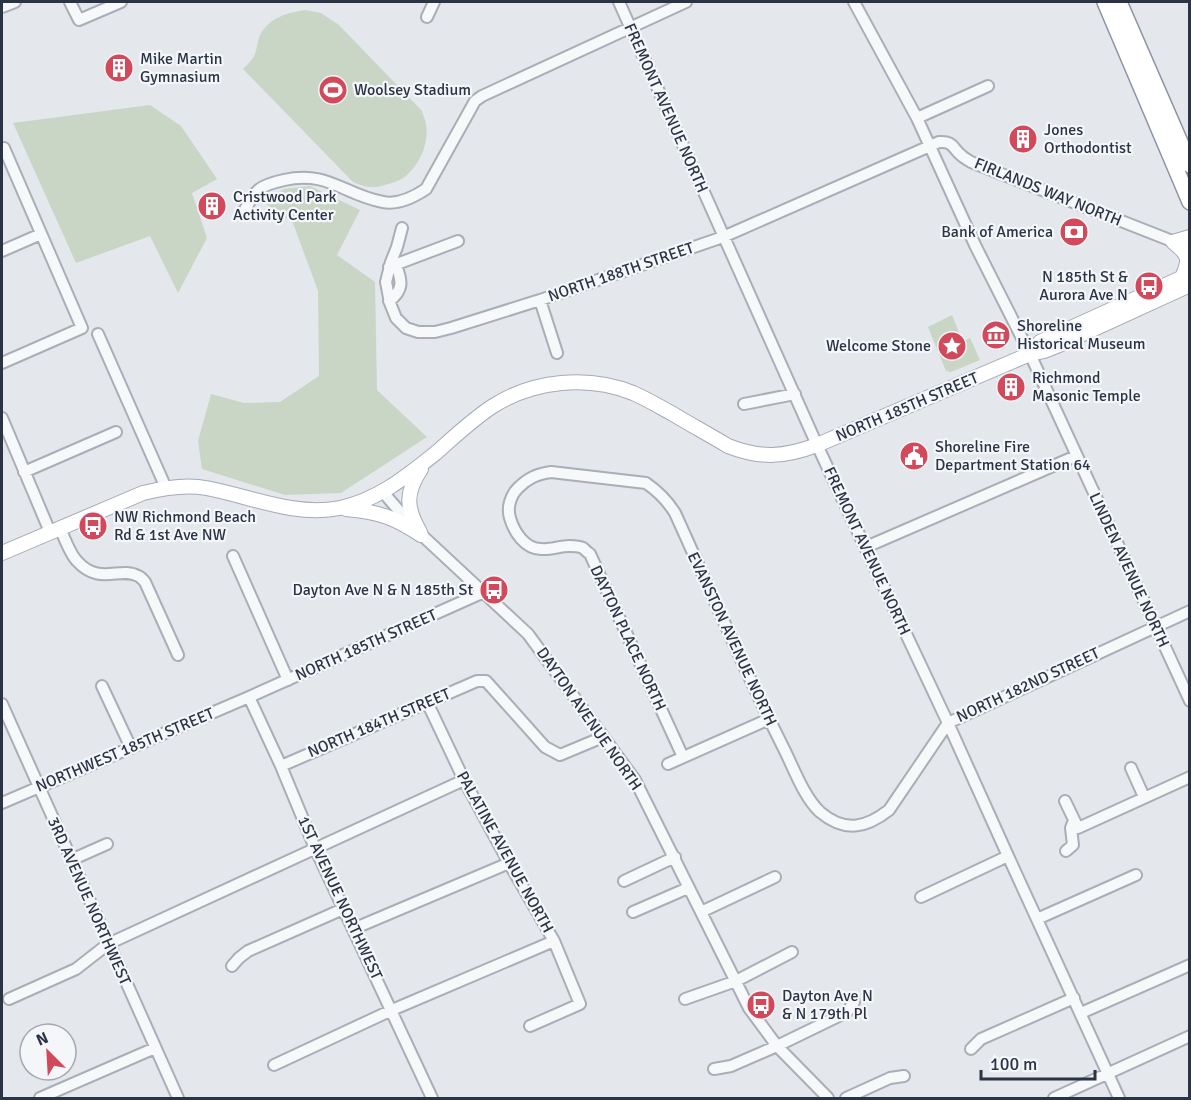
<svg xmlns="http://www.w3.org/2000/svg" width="1191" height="1100" font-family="Signika,sans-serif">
  <rect width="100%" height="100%" fill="#e4e7ec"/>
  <path fill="#c9d6c5" d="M305 10 321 13 339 25 422 111C423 116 426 120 426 125 429 141 421 162 409 173 404 179 396 182 388 184 375 189 364 188 352 181L243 69C246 66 250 62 253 58 257 52 257 42 260 35 270 17 287 13 305 10Z
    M150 105 181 126 217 179 192 193 207 238 178 293 150 236 76 263 13 123Z
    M310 186 360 210 337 255 375 282 377 390 427 437 341 493 285 495 202 469 198 441 211 394 244 403 280 402 319 376 318 291 293 223 263 202 284 189Z
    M952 315 960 335 966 340 970 338 980 360 951 372 946 371 928 327Z"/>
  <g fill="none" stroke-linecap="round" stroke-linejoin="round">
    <g stroke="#a9aeb7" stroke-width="14">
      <path id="minor" d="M70 2 79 20 121 2
        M619 2 817 445 948 723 1008 856 1119 1098
        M854 2 917 118 975 245 1030 354 1190 701
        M2 7 15 2
        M427 17 434 2
        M917 118 988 86
        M243 213C256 190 257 186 284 180 328 170 344 195 383 202 398 205 414 197 426 189L475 101 482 96 686 2
        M402 228 397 247 391 262 386 282 390 303 396 318 406 328 418 332H435L451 328 540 300 723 237 939 142C954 141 952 148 962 156 964 158 968 160 971 162L1167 239 1190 247
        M2 251 41 234
        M389 267 458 241
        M540 300 557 353
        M389 301C404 290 402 281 396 265
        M98 334 166 488
        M2 363 82 328 4 148
        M744 404 795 394
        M2 418 50 532
        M24 472 116 432
        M383 492 412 526 528 634 635 780 749 1008 777 1046 828 1098
        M60 528C64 537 70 554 77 561 99 586 120 566 138 576 141 577 143 580 145 582L178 655
        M866 547 1076 456
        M233 556 288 680
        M102 686 131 748
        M249 697 281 766 315 848 432 1098
        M427 702 464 780 509 863 554 941 580 1004 530 1026
        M2 704 178 1098
        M683 757 590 554C587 552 585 550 583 548 579 546 573 546 569 546 560 546 550 550 541 549 525 549 514 532 510 518 507 508 510 496 518 488 528 478 537 474 551 472L646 483C659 492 667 500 675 513 711 592 745 672 784 749 794 769 804 797 820 812 845 833 866 828 889 810L948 723 1190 611
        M668 764 769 719
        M281 766 477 681H486L545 747 560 755 603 737
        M1131 768 1144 797
        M1065 801 1078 828 1190 777
        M2 803 249 697 484 592
        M1066 851 1073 845 1071 828 1074 820
        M71 860 107 844
        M624 881 675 857
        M921 897 1008 856
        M633 912 688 888
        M701 912 775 877
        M1037 919 1136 875
        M353 929 509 863
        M232 966 239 958 248 951 343 909
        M9 999 76 969 108 944 464 780
        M685 999 736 981 792 952
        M1081 1013 1190 965
        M971 1049 981 1039 1074 998
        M274 1065 392 1010 554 941
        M714 1069 731 1066 777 1046 847 1012 854 1002
        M40 1098 155 1048
        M846 1098 890 1078 904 1076
        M1054 1098 1190 1036"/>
    </g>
    <g stroke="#a3abb8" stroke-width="16">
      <path id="major" d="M1173 242C1188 254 1191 259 1182 277
        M1173 242 1190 237
        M1030 354 1040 342 1190 274
        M346 509C379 512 394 517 421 535
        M420 532C406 508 405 493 421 469
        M2 553 143 493C163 488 186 484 206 488 250 496 294 517 340 508 378 500 407 476 437 452 455 436 473 419 493 406 534 380 588 375 633 393 647 399 660 407 673 414 691 425 710 435 728 446 761 459 785 457 817 445L1030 354 1044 351 1059 345 1190 285"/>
    </g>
    <g stroke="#8b94a3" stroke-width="18">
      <path id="highway" d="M1105 2 1190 202
        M1119 2 1190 165"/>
    </g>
    <use href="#minor" stroke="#f7f8fa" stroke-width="10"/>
    <use href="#major" stroke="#fff" stroke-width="14"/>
    <use href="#highway" stroke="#fff" stroke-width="15"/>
  </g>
  <defs>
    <g id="building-disc" transform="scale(1.5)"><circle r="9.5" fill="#d1495b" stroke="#f4f6f9"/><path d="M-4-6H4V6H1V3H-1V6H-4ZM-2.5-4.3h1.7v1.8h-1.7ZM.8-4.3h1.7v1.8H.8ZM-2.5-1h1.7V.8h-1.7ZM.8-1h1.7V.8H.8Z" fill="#fff"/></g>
    <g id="stadium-disc" transform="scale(1.5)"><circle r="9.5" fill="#d1495b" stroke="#f4f6f9"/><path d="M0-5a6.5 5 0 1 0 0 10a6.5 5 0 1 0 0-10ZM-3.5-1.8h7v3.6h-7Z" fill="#fff"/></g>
    <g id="bank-disc" transform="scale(1.5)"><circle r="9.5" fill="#d1495b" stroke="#f4f6f9"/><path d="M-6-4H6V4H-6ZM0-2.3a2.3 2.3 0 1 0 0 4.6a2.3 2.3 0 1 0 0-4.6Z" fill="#fff"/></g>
    <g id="bus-disc" transform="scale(1.5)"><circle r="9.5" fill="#d1495b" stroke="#f4f6f9"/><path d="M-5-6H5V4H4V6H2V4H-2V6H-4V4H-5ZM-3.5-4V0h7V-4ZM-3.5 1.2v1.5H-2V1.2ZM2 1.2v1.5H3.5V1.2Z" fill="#fff"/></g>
    <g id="museum-disc" transform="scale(1.5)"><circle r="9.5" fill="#d1495b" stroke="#f4f6f9"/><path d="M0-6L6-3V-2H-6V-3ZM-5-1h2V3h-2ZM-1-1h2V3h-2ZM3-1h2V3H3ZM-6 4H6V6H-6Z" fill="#fff"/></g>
    <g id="sight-disc" transform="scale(1.5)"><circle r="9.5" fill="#d1495b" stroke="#f4f6f9"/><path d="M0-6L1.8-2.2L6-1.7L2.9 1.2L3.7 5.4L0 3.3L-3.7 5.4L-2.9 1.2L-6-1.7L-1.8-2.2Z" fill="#fff"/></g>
    <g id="civic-disc" transform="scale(1.5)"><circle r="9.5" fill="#d1495b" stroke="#f4f6f9"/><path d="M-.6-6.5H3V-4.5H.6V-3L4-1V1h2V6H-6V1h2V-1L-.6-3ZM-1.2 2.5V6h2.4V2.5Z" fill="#fff"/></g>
  </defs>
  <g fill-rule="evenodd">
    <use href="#building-disc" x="119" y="68"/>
    <use href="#stadium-disc" x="333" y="90"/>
    <use href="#building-disc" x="1023" y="139"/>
    <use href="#building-disc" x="212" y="206"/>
    <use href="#bank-disc" x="1074" y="232"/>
    <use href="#bus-disc" x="1149" y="286"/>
    <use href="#museum-disc" x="996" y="335"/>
    <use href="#sight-disc" x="952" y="346"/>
    <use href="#building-disc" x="1011" y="387"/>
    <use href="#civic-disc" x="914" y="456"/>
    <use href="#bus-disc" x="93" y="526"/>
    <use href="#bus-disc" x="494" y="590"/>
    <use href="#bus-disc" x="761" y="1005"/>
  </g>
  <g text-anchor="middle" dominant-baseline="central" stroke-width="4.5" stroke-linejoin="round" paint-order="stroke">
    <g font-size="16" fill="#2b3445" stroke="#f4f6f9" text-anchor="start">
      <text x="140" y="59">Mike Martin<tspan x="140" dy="18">Gymnasium</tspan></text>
      <text x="354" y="90">Woolsey Stadium</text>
      <text x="1044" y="130">Jones<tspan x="1044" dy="18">Orthodontist</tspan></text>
      <text x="233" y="197">Cristwood Park<tspan x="233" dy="18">Activity Center</tspan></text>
      <text x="1053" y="232" text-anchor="end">Bank of America</text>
      <text x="1128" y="277" text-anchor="end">N 185th St &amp;<tspan x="1128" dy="18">Aurora Ave N</tspan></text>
      <text x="1017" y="326">Shoreline<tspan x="1017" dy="18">Historical Museum</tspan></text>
      <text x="931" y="346" text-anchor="end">Welcome Stone</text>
      <text x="1032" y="378">Richmond<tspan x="1032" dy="18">Masonic Temple</tspan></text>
      <text x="935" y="447">Shoreline Fire<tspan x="935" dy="18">Department Station 64</tspan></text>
      <text x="114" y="517">NW Richmond Beach<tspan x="114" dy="18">Rd &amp; 1st Ave NW</tspan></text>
      <text x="473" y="590" text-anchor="end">Dayton Ave N &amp; N 185th St</text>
      <text x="782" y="996">Dayton Ave N<tspan x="782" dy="18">&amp; N 179th Pl</tspan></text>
    </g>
    <g font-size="16" fill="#2b3445" stroke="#f4f6f9">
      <text transform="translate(666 108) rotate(66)">FREMONT AVENUE NORTH</text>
      <text transform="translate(1048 192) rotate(22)">FIRLANDS WAY NORTH</text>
      <text transform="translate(621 272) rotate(-19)">NORTH 188TH STREET</text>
      <text transform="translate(907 407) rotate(-23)">NORTH 185TH STREET</text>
      <text transform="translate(867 551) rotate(65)">FREMONT AVENUE NORTH</text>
      <text transform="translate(1129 570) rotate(65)">LINDEN AVENUE NORTH</text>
      <text transform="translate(628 638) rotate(65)">DAYTON PLACE NORTH</text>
      <text transform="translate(732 639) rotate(65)">EVANSTON AVENUE NORTH</text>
      <text transform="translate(366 645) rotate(-24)">NORTH 185TH STREET</text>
      <text transform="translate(1028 685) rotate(-25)">NORTH 182ND STREET</text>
      <text transform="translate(589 719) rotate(55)">DAYTON AVENUE NORTH</text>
      <text transform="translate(379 723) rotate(-23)">NORTH 184TH STREET</text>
      <text transform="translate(125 750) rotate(-23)">NORTHWEST 185TH STREET</text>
      <text transform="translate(505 852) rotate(61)">PALATINE AVENUE NORTH</text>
      <text transform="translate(340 898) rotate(65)">1ST AVENUE NORTHWEST</text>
      <text transform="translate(89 901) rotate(66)">3RD AVENUE NORTHWEST</text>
    </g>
  </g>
  <rect width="1191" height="1100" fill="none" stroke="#2b3445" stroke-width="6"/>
  <g transform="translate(48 1052) rotate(336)"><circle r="28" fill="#f4f6f9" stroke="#a4a8b1" stroke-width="1.5"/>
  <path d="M0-4.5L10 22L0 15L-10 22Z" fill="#d1495b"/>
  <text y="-9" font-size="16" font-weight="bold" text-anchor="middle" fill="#2b3445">N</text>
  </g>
  <path d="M981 1070v9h114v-9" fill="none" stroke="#2b3445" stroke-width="3"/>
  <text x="990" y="1070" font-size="18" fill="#2b3445" stroke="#f4f6f9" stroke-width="4.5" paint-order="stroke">100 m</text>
</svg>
